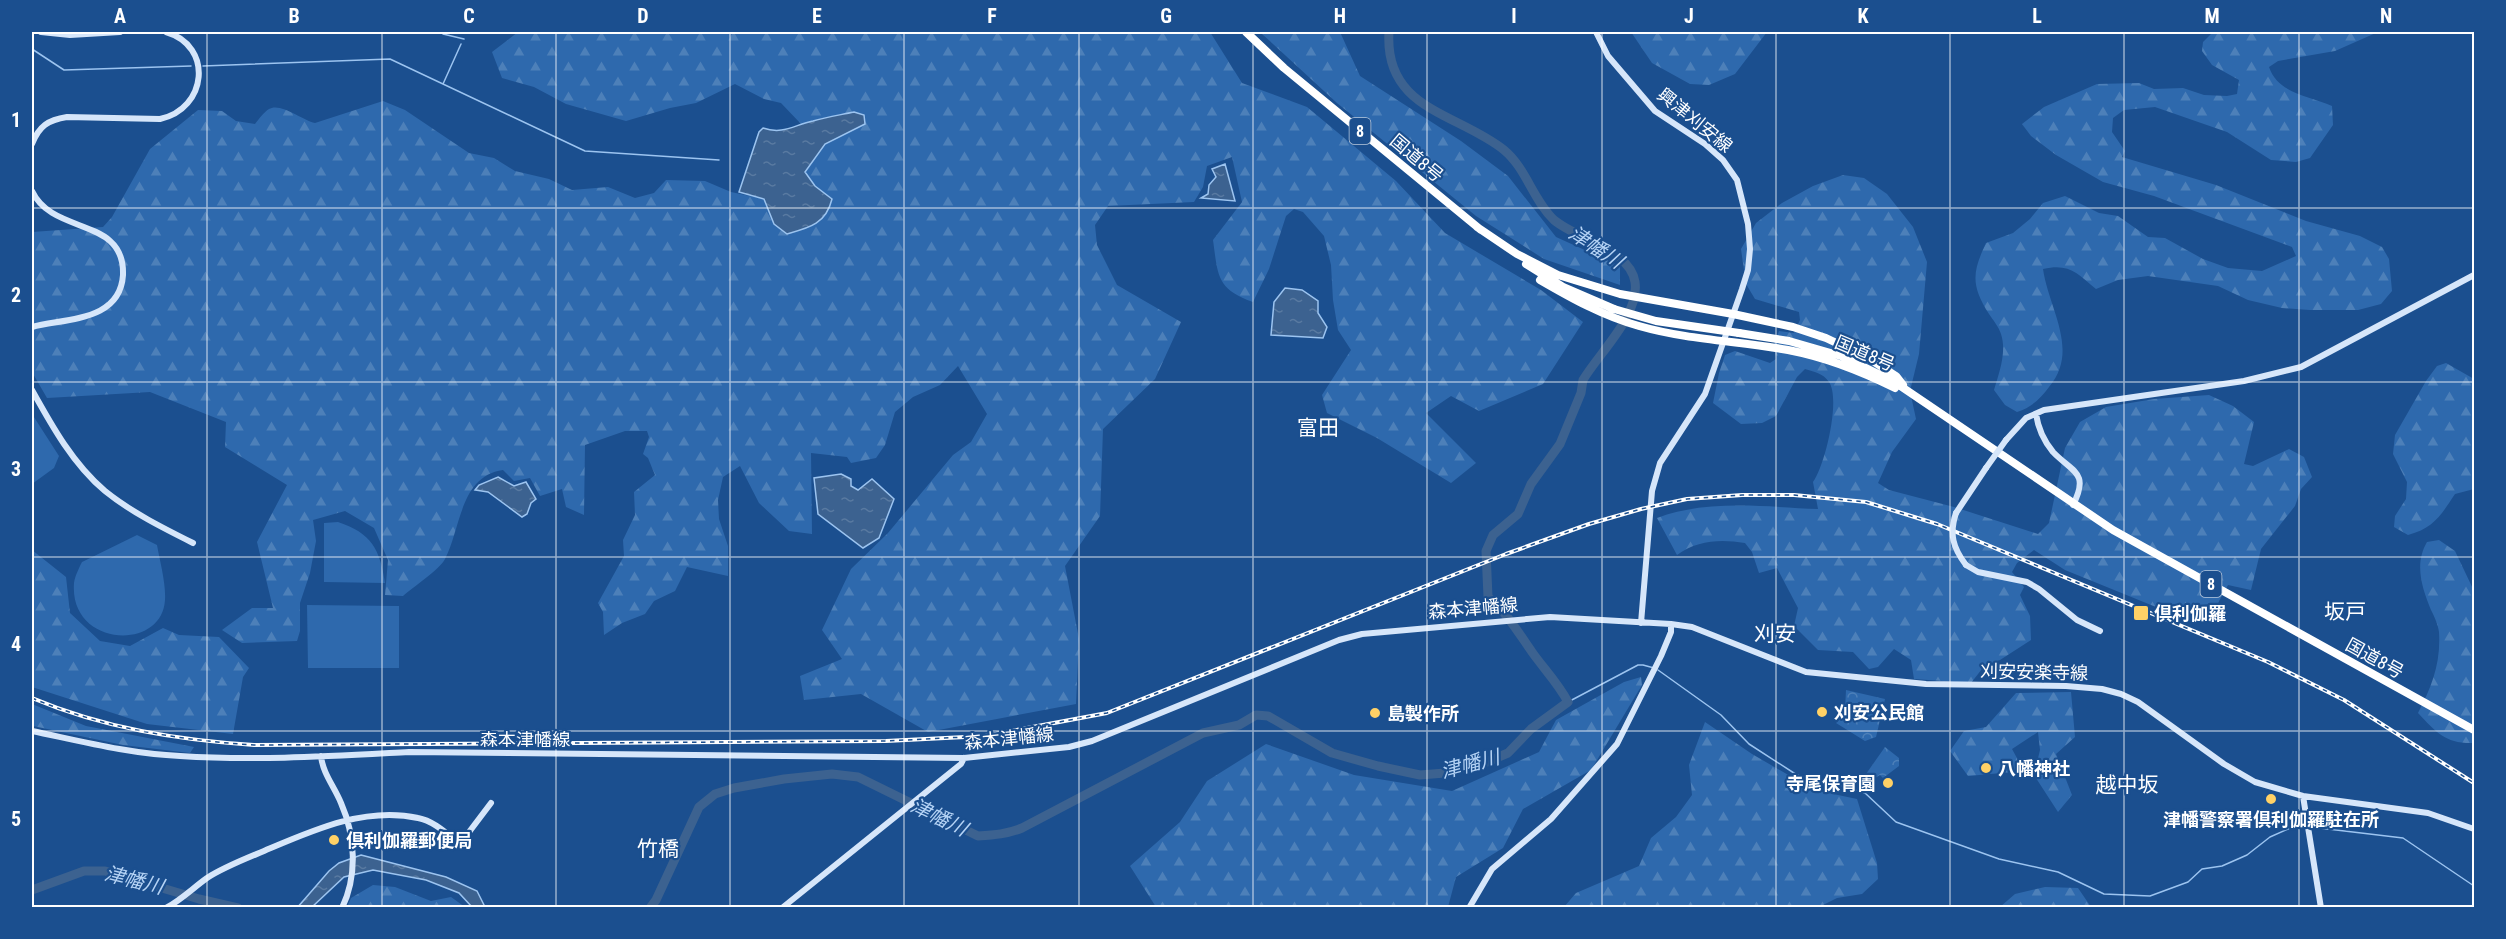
<svg xmlns="http://www.w3.org/2000/svg" width="2506" height="939" font-family="'Roboto Condensed','Noto Sans JP',sans-serif">
  <defs>
    <pattern id="forest-firs" width="22" height="20" patternUnits="userSpaceOnUse" patternTransform="scale(1.5)"><rect width="22" height="20" fill="#2e69ad"/><path d="M5 1l3.5 6h-7zM16 11l3.5 6h-7z" fill="#4d80b9"/></pattern>
    <pattern id="park-crowns" width="20" height="18" patternUnits="userSpaceOnUse" patternTransform="scale(1.5)"><rect width="20" height="18" fill="#2e69ad"/><path d="M2 6a3 3 0 1 1 6 0M12 15a3 3 0 1 1 6 0" fill="none" stroke="#4d80b9"/></pattern>
    <pattern id="water-ripples" width="26" height="14" patternUnits="userSpaceOnUse" patternTransform="scale(1.5)"><rect width="26" height="14" fill="#3c6290"/><path d="M2 4q2-2 4 0t4 0M15 11q2-2 4 0t4 0" fill="none" stroke="#597aa1"/></pattern>
  </defs>
  <rect width="100%" height="100%" fill="#1b4f8f"/>
  <path fill="#2e69ad" d="M32 414 59 456 54 468 32 484Z
    M338 522C372 533 380 550 385 583L324 582V523Z
    M137 535 157 545C160 562 166 583 165 600 162 652 69 647 74 583 75 576 79 568 82 562Z
    M307 605 399 606V668H308Z"/>
  <path fill="url(#forest-firs)" d="M518 32H1210L1242 83 1307 107 1396 181 1445 233 1541 290 1583 322 1543 384 1479 411 1451 396 1426 413 1476 463 1451 483 1377 438 1327 413 1322 395 1351 350 1338 330 1333 300 1331 265 1324 236 1303 212 1294 209 1286 216 1269 269 1253 302C1216 289 1218 275 1213 240L1242 202 1232 157 1207 166 1203 187 1194 202 1108 206 1095 225 1097 245 1117 285 1181 322 1155 379 1103 429 1100 516 1065 566 1079 639 1076 704 928 732 861 694 804 700 800 676 842 659 822 630 851 569 888 533 953 455 971 442 987 414 958 366 940 385 913 397 895 412 885 445 876 458 851 463 847 457 811 453 812 534 789 531 759 503 740 466 723 477 718 500 719 519 728 546V576L687 567 675 591 654 601 645 614 622 623 604 635 603 612 598 603 624 556 623 540 635 515 634 492 655 475 648 458 643 454 649 437 647 431H625L585 445 584 515 566 507 562 489 540 496 530 478 514 481 503 470C460 476 461 528 445 559 439 570 413 587 403 596L385 595 388 560 374 528 345 511 313 520 316 541 310 573 300 603V631L297 641 242 643 222 630 252 608H273L257 542 287 485 225 447 226 422 150 392 47 398 32 372V232L103 227 112 217 150 149 198 110 222 111 236 121 255 124C259 119 264 112 269 109 280 102 302 120 315 123L383 101 405 110 469 153 494 158 515 171 549 179 572 190 608 187 635 198 654 193 666 180 705 181 731 192 764 199 774 224 832 199 815 186 805 173 825 144 864 124 810 121 802 125 781 103 764 99 735 84 696 103 670 108 626 121 566 104 534 87 502 78 492 52Z
    M1260 32H1340L1360 76 1461 141 1508 176 1556 237 1620 266V285L1544 259 1476 216 1337 103Z
    M1631 32H1767L1735 74 1709 85 1690 84 1652 63Z
    M2213 32H2378L2335 51 2278 61 2269 67C2278 94 2310 96 2332 106L2333 125 2310 158 2296 162 2271 160 2227 132 2155 107 2124 110 2113 118 2112 132 2125 151 2122 157 2216 185 2306 221 2360 236 2382 247 2389 259 2392 291 2381 304 2358 310H2310L2282 308 2248 300 2218 286 2148 276 2118 280 2096 289C2077 273 2069 263 2043 269 2049 310 2080 350 2049 387 2040 399 2032 407 2017 412L2005 405 1994 390C1999 373 2007 352 2001 334 1999 327 1993 320 1989 314 1971 285 1972 273 1986 243L2013 233 2030 219 2043 203 2065 196 2099 213 2118 216 2148 237 2165 238 2203 259 2228 268 2262 271 2296 256 2292 247 2154 196 2103 182 2056 155 2031 136 2022 124 2044 107 2097 84 2139 83 2154 89 2183 88 2204 95 2227 96 2237 94 2239 80 2212 65 2202 51 2203 42Z
    M1843 175 1864 178 1887 194 1913 227 1927 262 1919 354 1910 391 1916 419 1892 452 1878 483 1889 490 1954 507 2038 534 2049 523 2065 448 2080 422 2106 407 2154 399 2209 395 2233 406 2254 422 2244 464 2253 466 2289 449 2304 457 2312 477 2301 489 2295 506 2261 549 2251 590 2228 585 2218 603 2196 606 2183 618 2065 570 2034 550 2017 563 2012 572 2024 587 2020 595 2030 616 2031 640 2000 660 1985 665 1971 683 1914 679 1911 660 1894 649 1878 667 1869 669 1853 652 1818 650 1794 626 1798 608 1777 568 1759 573 1752 552 1745 543C1721 539 1697 540 1677 555L1657 518C1707 499 1766 507 1818 509L1813 482C1825 466 1841 399 1829 382 1823 373 1814 372 1805 369L1797 377 1776 416 1762 423 1741 424 1713 403 1719 373 1725 355 1735 351 1770 363 1776 359 1774 343 1779 331 1794 333 1800 320 1799 312 1755 299 1746 284 1741 249 1756 223 1782 203 1813 186Z
    M2446 363 2474 379V489L2455 494C2441 515 2434 528 2408 535L2394 527 2395 516 2406 499 2407 482 2393 454 2395 435 2426 381 2437 366Z
    M2439 540 2455 551 2474 591V743C2446 744 2437 733 2418 713 2432 686 2441 663 2439 632 2438 624 2434 616 2431 610 2422 588 2414 564 2427 542Z
    M32 550 66 577 70 613 100 641 130 646 163 628 179 635 219 637 249 668 243 677 233 734 147 724 32 687Z
    M1641 677 1642 685 1591 770 1523 809 1503 848 1456 877 1448 907H1156L1130 866 1180 822 1207 781 1266 744 1354 775 1452 791 1539 752 1556 720 1624 682Z
    M2071 692 2075 737 2056 754 2072 795 2058 812 2034 775 2040 750 2038 732 2012 749 2024 771 1968 776 1950 751 1964 731 1986 727 2016 693Z
    M32 704 86 726 194 747 190 753 123 745 33 726Z
    M1705 722 1752 754 1814 790 1857 799 1877 863 1878 879 1862 894 1837 898 1819 907H1564L1576 893 1639 866 1651 838 1676 817 1692 795 1689 765Z
    M373 885 395 887 431 901 451 897 465 907H347L351 898Z
    M2045 887 2078 888 2091 907H2000L2015 894Z"/>
  <path fill="url(#park-crowns)" d="M1846 690 1885 699 1876 737 1865 741 1836 723 1845 711Z
    M1885 747 1899 758V766L1883 778 1880 775 1872 780 1866 774Z"/>
  <path fill="url(#water-ripples)" stroke="#9cc4f0" stroke-width="1.5" d="M854 112 864 115 865 124 825 144 805 172 815 186 832 199C826 224 809 228 787 234L774 224 764 199 739 192 759 132 763 128C783 135 794 125 813 121 826 117 840 115 854 112Z
    M1225 164 1235 201 1201 198 1208 194 1209 185 1216 177 1212 169Z
    M1285 288 1302 290 1318 301V313L1327 327 1323 338 1271 335 1274 302Z
    M841 474 851 479V486L858 490 872 479 894 499 879 538 863 548 818 514 814 478Z
    M498 477 514 486 526 482 536 499 531 503 527 514 522 517 488 492 475 490 479 485Z
    M361 855 446 877 477 891 485 907H472L459 893 426 880 373 870 344 877 312 907 297 908 329 871 339 863Z"/>
  <g fill="none" stroke-linecap="round" stroke-linejoin="round">
    <path stroke="#9cc4f0" stroke-width="1.5" d="M445 32 443 34 464 39
      M32 49 64 70 191 66
      M203 66 390 59 585 151 719 160
      M443 84 461 44
      M1658 670 1721 715 1749 744 1797 775 1816 781 1848 787 1865 793 1896 822 1999 859 2058 872 2104 894 2150 896 2188 882 2202 869 2222 866 2247 855 2270 837 2297 825 2306 827
      M1568 702 1638 665H1643L1654 668
      M2311 827 2403 838 2474 886"/>
    <path stroke="#3c6290" stroke-width="9" d="M32 890 84 871H105L199 899 238 908
      M650 908 656 900 699 807 715 794 734 788 784 779 832 774 858 777 978 836C994 835 1008 834 1022 828L1203 733 1239 725 1256 715 1268 716 1332 753 1378 766 1420 775 1445 773 1487 762 1508 753 1531 729 1568 702C1558 683 1544 669 1532 652 1518 632 1507 613 1488 597L1486 551 1493 535 1518 514 1531 484 1560 444 1581 393 1583 380C1599 353 1640 315 1635 282 1630 249 1576 239 1554 220 1533 200 1526 168 1504 150 1458 113 1384 110 1389 32"/>
    <path stroke="#d6e6fa" stroke-width="6" d="M41 32 70 35 120 32
      M1596 32 1608 56 1655 111 1705 144 1723 160 1737 180 1748 224 1750 249 1748 270 1742 289 1705 394 1660 463 1652 491 1641 623
      M32 144C39 126 48 120 67 117L160 119C207 109 214 46 166 32
      M32 191C53 236 125 216 123 275 120 322 65 318 32 327
      M32 390C52 426 73 464 105 491 131 512 163 528 193 543
      M2036 414C2038 428 2044 441 2053 452 2072 472 2090 472 2073 505
      M2006 440 2026 418 2044 410 2244 381 2301 367 2474 275
      M1956 513 1986 468
      M1966 565 1978 572 2027 582 2039 589 2077 620 2100 631
      M32 731C80 741 130 754 180 756 256 761 333 756 409 752L964 758 1069 747 1092 741 1339 640 1362 634 1550 617 1671 624 1692 627 1806 672 1926 684 2066 686 2102 689 2121 694 2138 702 2224 764 2255 782 2303 796 2428 813 2474 829
      M321 756C323 774 334 786 341 803 355 835 358 875 342 908
      M2303 796 2321 908
      M166 908C181 900 193 888 207 878 224 867 245 859 264 851 311 831 365 806 418 818 434 821 447 834 460 844L491 803
      M782 908 961 764 964 758
      M1469 908 1492 869 1551 819 1617 744 1661 656 1671 632V624"/>
    <path stroke="#fff" stroke-width="8" d="M1246 32 1284 68 1481 230
      M1477 227 1517 254 1558 275 1620 294 1733 314 1793 327 1826 338 1868 358 1896 376 1903 385
      M1526 264 1563 287 1614 309
      M1540 280C1571 298 1603 316 1639 326 1688 340 1738 341 1788 350 1825 357 1861 371 1895 388
      M1739 333 1789 341 1841 356 1893 381 2113 530 2474 730"/>
    <g stroke="#fff" stroke-width="4">
      <path id="rail" d="M32 698C103 728 178 740 254 745L886 741 985 736 1107 713 1506 554 1589 524 1641 509 1687 499 1742 495H1794L1866 502 1937 524 2268 662 2344 700 2474 783"/>
    </g>
    <use href="#rail" stroke="#1b4f8f" stroke-width="1.5" stroke-dasharray="4.5" stroke-linecap="butt"/>
    <path stroke="#d6e6fa" stroke-width="6" d="M1986 468 2006 440
      M1956 513C1949 534 1953 548 1966 565"/>
    <path stroke="#fff" stroke-width="8" d="M1614 309 1656 321 1739 333"/>
  </g>
  <path fill="none" stroke="#fff" stroke-width="1.5" stroke-opacity="0.55" d="M207 32V908M382 32V908M556 32V908M730 32V908M904 32V908M1079 32V908M1253 32V908M1427 32V908M1602 32V908M1776 32V908M1950 32V908M2124 32V908M2299 32V908M32 208H2474M32 382H2474M32 557H2474M32 731H2474"/>
  <g fill="#ffd166" stroke="#1b4f8f" stroke-width="2">
    <rect x="2133" y="605" width="16" height="16" rx="3"/>
    <circle cx="1822" cy="712" r="6"/>
    <circle cx="1375" cy="713" r="6"/>
    <circle cx="1986" cy="768" r="6"/>
    <circle cx="1888" cy="783" r="6"/>
    <circle cx="2271" cy="799" r="6"/>
    <circle cx="334" cy="840" r="6"/>
  </g>
  <g text-anchor="middle" dominant-baseline="central" stroke-width="4.5" stroke-linejoin="round" paint-order="stroke">
    <g fill="#1b4f8f" stroke="#bbcadd" stroke-width="1.5">
      <rect x="1349.5" y="118" width="21" height="26" rx="4.5"/>
      <rect x="2200.5" y="571" width="21" height="26" rx="4.5"/>
    </g>
    <g font-size="16" font-weight="bold" fill="#fff">
      <text x="1360" y="131">8</text>
      <text x="2211" y="584">8</text>
    </g>
    <g font-size="18" fill="#fff" stroke="#1b4f8f">
      <text transform="translate(1695 120) rotate(39)">興津刈安線</text>
      <text transform="translate(1417 158) rotate(40)">国道8号</text>
      <text transform="translate(1865 353) rotate(23)">国道8号</text>
      <text transform="translate(1473 608) rotate(-5)">森本津幡線</text>
      <text transform="translate(2375 658) rotate(29)">国道8号</text>
      <text transform="translate(2034 672) rotate(1)">刈安安楽寺線</text>
      <text transform="translate(1009 738) rotate(-6)">森本津幡線</text>
      <text x="525" y="739">森本津幡線</text>
    </g>
    <g font-size="18" font-weight="bold" fill="#fff" stroke="#1b4f8f" text-anchor="start">
      <text x="2154" y="613">倶利伽羅</text>
      <text x="1834" y="712">刈安公民館</text>
      <text x="1387" y="713">島製作所</text>
      <text x="1998" y="768">八幡神社</text>
      <text x="1876" y="783" text-anchor="end">寺尾保育園</text>
      <text x="2271" y="819" text-anchor="middle">津幡警察署倶利伽羅駐在所</text>
      <text x="346" y="840">倶利伽羅郵便局</text>
    </g>
    <g font-size="20" font-style="italic" fill="#b5d3f5" stroke="#1b4f8f">
      <text transform="translate(1596 247) rotate(33)">津幡川</text>
      <text transform="translate(1470 764) rotate(-15)">津幡川</text>
      <text transform="translate(939 817) rotate(26)">津幡川</text>
      <text transform="translate(134 880) rotate(14)">津幡川</text>
    </g>
    <g font-size="21" fill="#fff" stroke="#1b4f8f">
      <text x="1318" y="428">富田</text>
      <text x="2345" y="612">坂戸</text>
      <text x="1775" y="634">刈安</text>
      <text x="2127" y="785">越中坂</text>
      <text x="658" y="849">竹橋</text>
    </g>
  </g>
  <rect width="2506" height="939" fill="none" stroke="#1b4f8f" stroke-width="66"/>
  <rect x="33" y="33" width="2440" height="873" fill="none" stroke="#fff" stroke-width="2"/>
  <g font-size="20" text-anchor="middle" font-weight="bold" fill="#fff">
    <text x="120" y="23">A</text>
    <text x="294" y="23">B</text>
    <text x="469" y="23">C</text>
    <text x="643" y="23">D</text>
    <text x="817" y="23">E</text>
    <text x="992" y="23">F</text>
    <text x="1166" y="23">G</text>
    <text x="1340" y="23">H</text>
    <text x="1514" y="23">I</text>
    <text x="1689" y="23">J</text>
    <text x="1863" y="23">K</text>
    <text x="2037" y="23">L</text>
    <text x="2212" y="23">M</text>
    <text x="2386" y="23">N</text>
    <text x="16" y="127">1</text>
    <text x="16" y="302">2</text>
    <text x="16" y="476">3</text>
    <text x="16" y="651">4</text>
    <text x="16" y="826">5</text>
  </g>
</svg>
